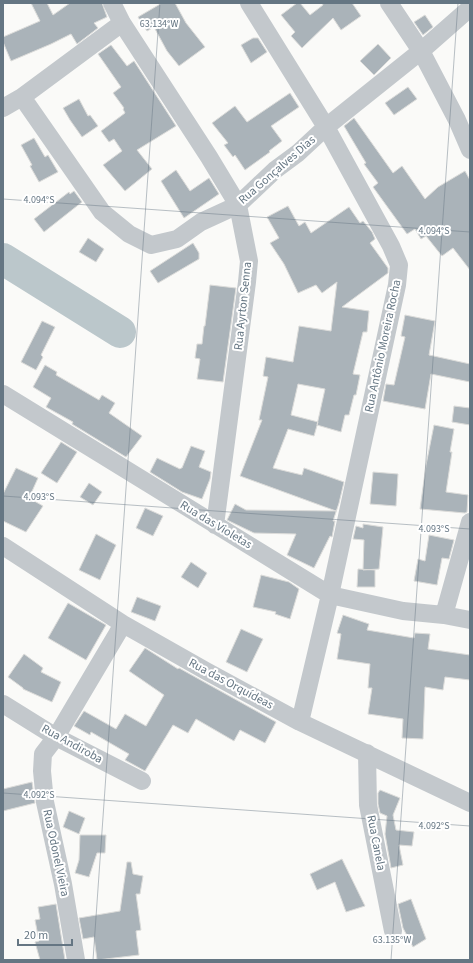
<svg xmlns="http://www.w3.org/2000/svg" width="473" height="963" font-family="'Source Sans 3',sans-serif">
  <rect width="100%" height="100%" fill="#fafaf8"/>
  <g fill="none" stroke-linecap="round" stroke-linejoin="round">
    <path stroke="#bbc7cb" stroke-width="32" d="M3 259 120 332"/>
  </g>
  <path fill="#aab3b9" stroke="#dcdcda" d="M31 3H47L53 15 70 3H102L107 17 94 23 98 28 77 44 71 34 51 44 11 61 3 42V37L40 21Z
    M162 3H175L186 23 205 47 179 66 167 51 154 27 147 31 138 17Z
    M297 3H300L310 15 323 5 322 3H352L361 16 341 30 333 18 302 48 291 36 295 32 281 15Z
    M425 15 433 27 423 35 414 22Z
    M253 38H258L267 52 251 63 241 45Z
    M378 44 391 58 374 75 360 61Z
    M111 45 127 66 134 61 176 126 137 150 152 169 125 191 103 165 122 151 114 139 109 142 101 131 125 113 123 109 124 108 113 93 121 87 98 54Z
    M408 87 417 99 394 115 385 103Z
    M290 93 299 107 271 126 282 141 269 151 270 152 245 170 235 155 233 157 224 145 228 143 212 123 235 106 247 122Z
    M79 99 88 116 90 115 98 126 82 137 70 120 63 108Z
    M354 118 393 173 402 166 425 199 438 187 465 171 470 180V270L453 248 442 256 426 236 421 239 415 229 407 234 373 187 378 183 364 164 366 163 344 126Z
    M34 138 45 157 48 155 58 172 39 182 30 166 32 165 21 145Z
    M176 170 190 191 209 178 219 194 184 218 161 181Z
    M74 191 82 202 44 232 34 219 69 192 70 194Z
    M288 206 299 226 305 222 311 233 349 207 360 223 363 221 372 232 375 239 370 243 388 268V273L342 307 369 311 367 332H363L353 374 360 375 356 395H354L349 415H345L341 432 317 425 325 389 298 384 291 415 318 422 314 436 288 429 273 468 302 475 304 468 344 482 339 503 333 521H335L332 537 330 536 314 568 287 555 296 534 254 533 227 520 235 504 246 510 336 511 240 476 262 420H259L268 377 263 376 266 357 293 362 299 326 331 331 337 282 322 293 316 285 298 293 284 264 270 243 279 238 267 217Z
    M88 238 104 249 96 262 79 252Z
    M193 243 199 253V259L158 283 150 271Z
    M210 285 236 288 223 382 197 379 200 359 195 358 197 344H202L204 326H205Z
    M405 315 435 321 429 355 470 364V382L431 374 425 409 383 401 386 384 394 385 405 337 401 336Z
    M42 321 55 327 41 355 43 357 36 370 21 362Z
    M45 365 57 372 56 375 99 400 102 395 115 403 109 413 142 436 126 457 72 424 73 422 46 407 51 398 33 387Z
    M454 406 470 408V425L452 422Z
    M434 425 454 429 450 452H452L446 492 468 495 467 512 465 513 420 509 426 465Z
    M61 442 77 452 57 483 41 473Z
    M191 446 205 451 199 467 211 472 210 479 202 499 182 492 150 472 157 458 180 469 181 468H182Z
    M16 468 38 478 29 498 43 506 26 532 3 521V494Z
    M373 472 398 474 396 506 370 504Z
    M89 483 102 492 93 505 80 497Z
    M145 508 163 516 153 536 136 528Z
    M363 524 383 527 379 569 363 570 364 540 353 539 356 526 363 528Z
    M96 534 116 545 100 580 79 570Z
    M429 535 454 540 449 559 442 558 437 585 414 581 418 559 425 561Z
    M191 562 207 573 198 588 181 577Z
    M358 569 375 570V587H357Z
    M261 575 289 582 299 589 290 619 275 614 276 612 253 607Z
    M137 597 161 606 155 621 131 612Z
    M68 603 106 625 86 660 48 638Z
    M343 615 369 624 367 630 414 638 415 633 430 634 428 649 470 655V680L445 677 443 690 425 687 423 739 402 738 403 719 368 714 372 688H368L370 664 337 659 341 634 337 633Z
    M241 629 263 639 247 672 226 662Z
    M145 648 178 669 179 668 276 722 265 743 240 730 234 741 196 719 188 733 173 725 145 771 125 760 129 754 91 732 90 735 74 726 84 711 116 729 125 714 146 726 164 695 129 671Z
    M24 654 43 668 41 672 61 682 52 702 23 689V688L8 677Z
    M32 782 35 803 3 811V789Z
    M380 790 400 798 393 815 396 830 414 832 412 846 399 845 403 865 391 868 385 834 387 816 380 813 378 804V793Z
    M69 811 85 818 79 834 63 827Z
    M80 835H106L105 853H97L89 877 75 873 79 860Z
    M342 859 365 906 346 912 335 882 317 890 310 874Z
    M127 862H131L133 874 143 876 140 894H136L141 930 136 931 139 955 97 960 94 937 83 939 79 918 120 911Z
    M411 899 426 939 413 947 403 928 398 904Z
    M56 904 65 960H40L35 942 39 941 35 920 40 919 38 907Z"/>
  <g fill="none" stroke-linecap="round" stroke-linejoin="round">
    <path stroke="#c3c8cc" stroke-width="18" d="M112 3 122 23 209 157 238 205 249 261 247 282 215 525
      M249 3 326 127 391 246 399 265 397 285 330 595 300 722
      M389 3 421 51 457 120 470 150
      M22 97 102 212 129 234 151 245 177 239 201 222 238 205 275 170 298 153 326 127 421 51 470 8
      M3 108 22 97 122 23
      M3 394 330 595 403 611 444 615 470 620
      M3 546 123 624 206 671 300 722 470 803
      M444 615 470 522
      M3 704 56 737 142 781
      M367 753 368 805 393 931
      M76 960 63 884 45 802 42 771 43 754 56 737 123 624"/>
  </g>
  <path fill="none" stroke="#657683" stroke-width="1" stroke-opacity="0.45" d="M3 199 470 232M3 496 470 529M3 793 470 826M93 960 160 3M391 960 458 3"/>
  <g text-anchor="middle" dominant-baseline="central" stroke-width="4" stroke-linejoin="round" paint-order="stroke">
    <g font-size="12" fill="#657683" stroke="#fff">
      <text transform="translate(277 170) rotate(-41)">Rua Gonçalves Dias</text>
      <text transform="translate(243 306) rotate(-84)">Rua Ayrton Senna</text>
      <text transform="translate(383 346) rotate(-78)">Rua Antônio Moreira Rocha</text>
      <text transform="translate(216 525) rotate(31)">Rua das Violetas</text>
      <text transform="translate(231 684) rotate(28)">Rua das Orquídeas</text>
      <text transform="translate(72 744) rotate(29)">Rua Andiroba</text>
      <text transform="translate(376 843) rotate(79)">Rua Canela</text>
      <text transform="translate(56 853) rotate(78)">Rua Odonel Vieira</text>
    </g>
  </g>
  <g font-size="10" text-anchor="middle" fill="#657683" stroke="#fff" stroke-width="4" stroke-linejoin="round" paint-order="stroke">
    <text x="159" y="27">63.134°W</text>
    <text x="39" y="203">4.094°S</text>
    <text x="434" y="234">4.094°S</text>
    <text x="39" y="500">4.093°S</text>
    <text x="434" y="532">4.093°S</text>
    <text x="39" y="798">4.092°S</text>
    <text x="434" y="829">4.092°S</text>
    <text x="392" y="943">63.135°W</text>
  </g>
  <rect width="473" height="963" fill="none" stroke="#657683" stroke-width="8"/>
  <path d="M18 939v6h54v-6" fill="none" stroke="#657683" stroke-width="2"/>
  <text x="24" y="939" font-size="12" fill="#657683" stroke="#ffffff" stroke-width="3" paint-order="stroke">20 m</text>
</svg>
